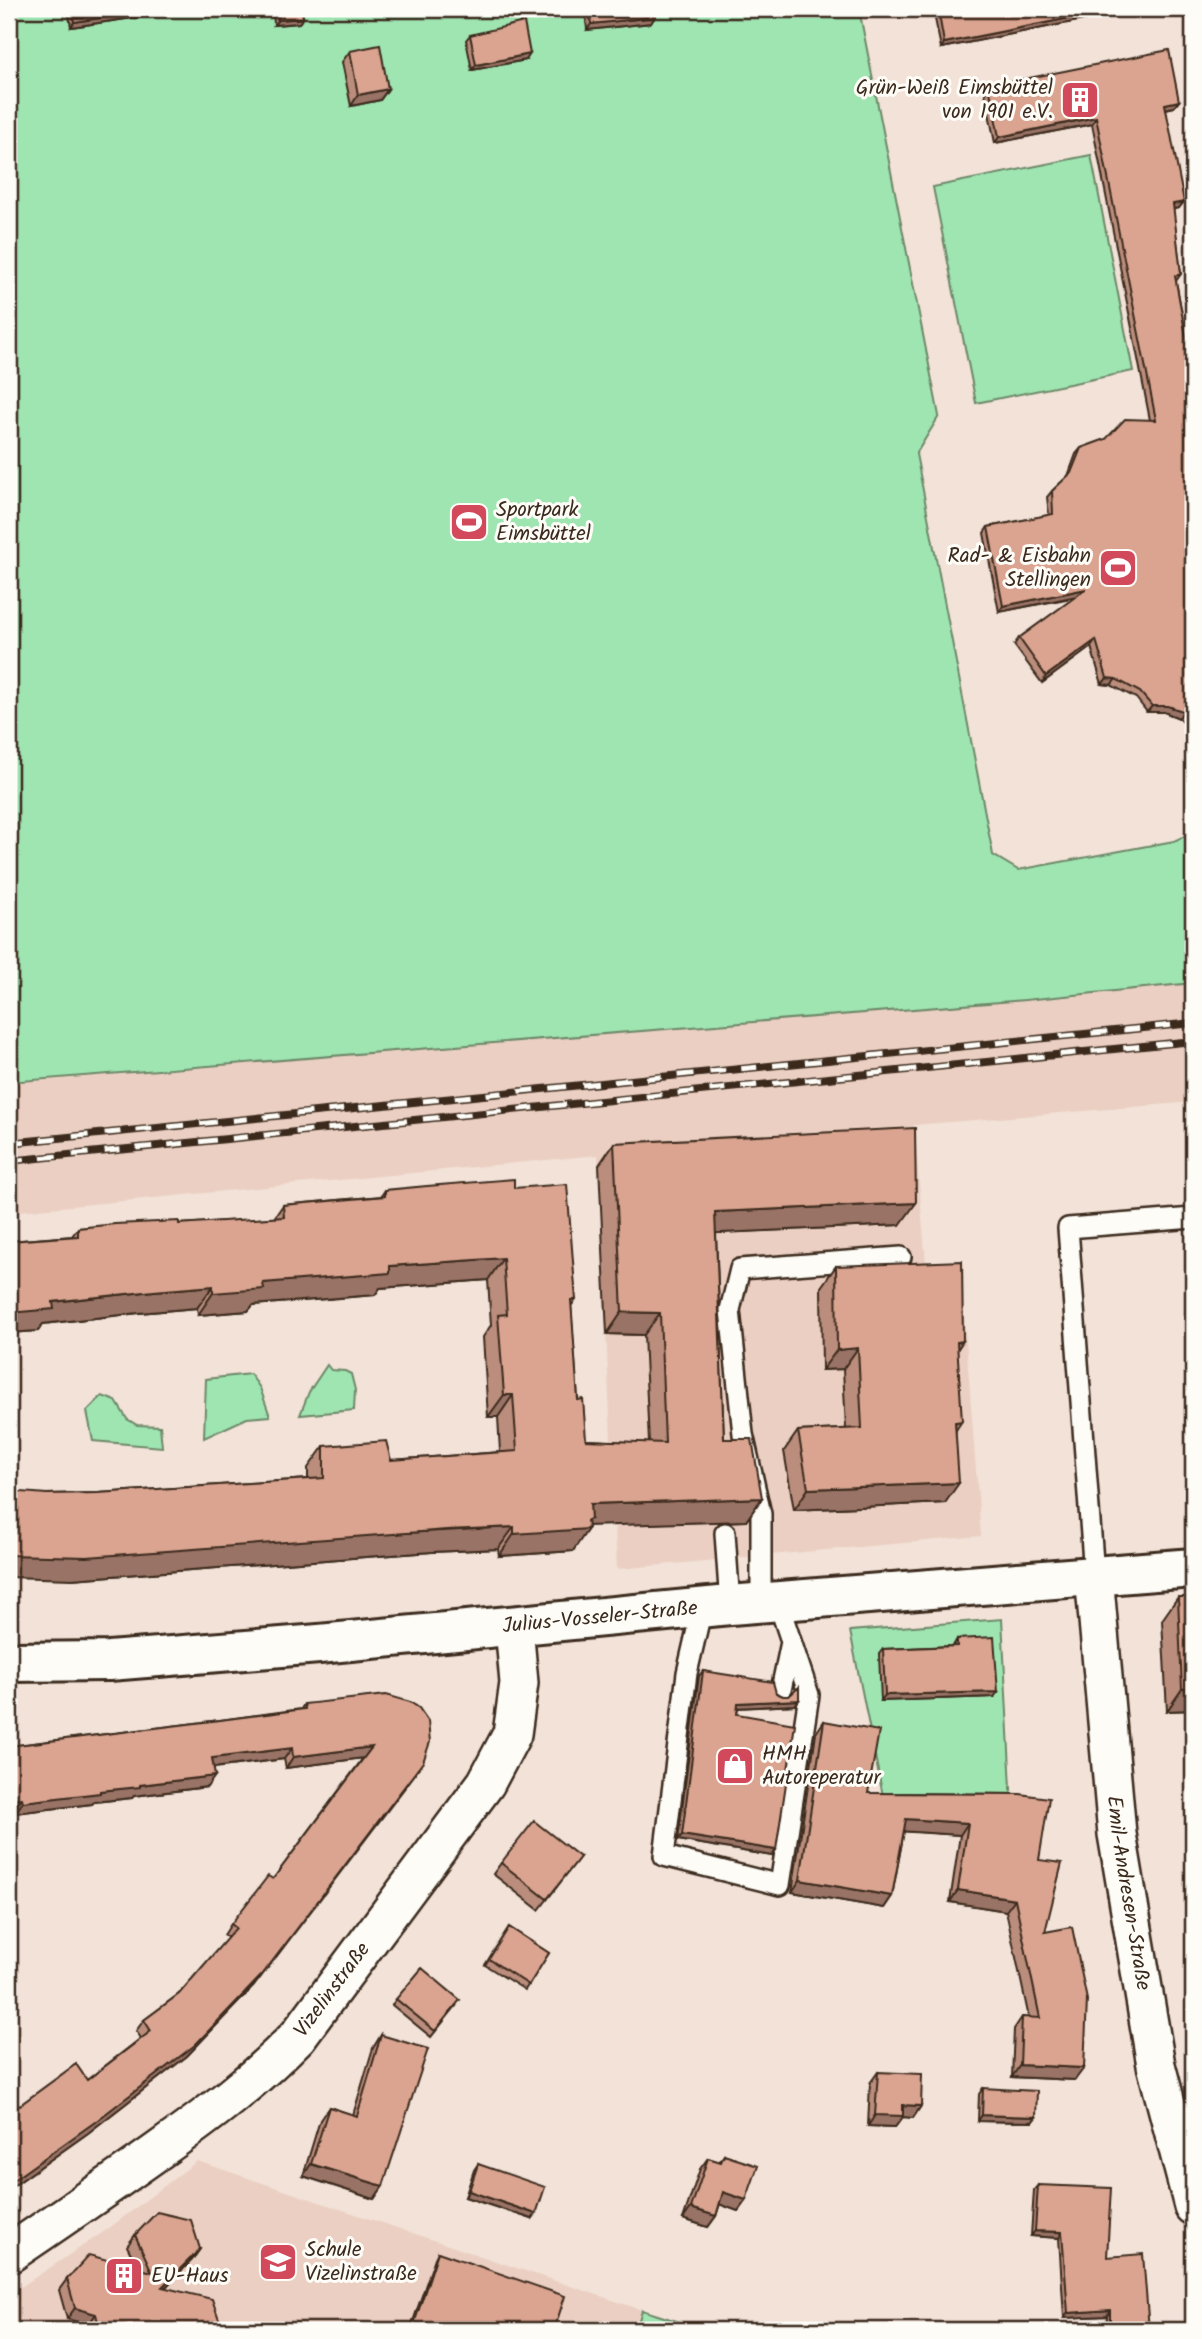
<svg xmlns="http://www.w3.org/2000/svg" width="1202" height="2339" font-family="Kalam,sans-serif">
  <rect width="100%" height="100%" fill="#f2e2d8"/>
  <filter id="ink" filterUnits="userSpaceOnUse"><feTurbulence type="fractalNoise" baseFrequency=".0143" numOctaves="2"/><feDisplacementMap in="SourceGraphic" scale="14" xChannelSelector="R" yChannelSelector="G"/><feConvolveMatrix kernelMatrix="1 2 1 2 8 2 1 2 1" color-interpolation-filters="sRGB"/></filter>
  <g filter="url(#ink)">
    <path fill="#ebcfc2" d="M1193 983V1102L914 1125 926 1264 960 1262 981 1536 617 1569 598 1155 9 1212V1082L1025 1000Z
      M197 2161 642 2310 636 2330H9V2295L108 2229Z"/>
    <path fill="#9fe5b2" stroke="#6d8868" stroke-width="2" d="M9 9H859L939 416 916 454 993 855 1018 870 1174 841 1193 832V983L1025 1000 9 1082Z
      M1091 155 1133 371 976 403 933 187Z
      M327 1365 331 1370 345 1371 351 1374 355 1390 354 1410 300 1415 309 1392Z
      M250 1374 260 1388 270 1416 247 1418 204 1438 206 1379Z
      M102 1396 116 1401 127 1419 137 1425 160 1426 162 1447 93 1441 87 1411Z
      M1002 1619 1012 1807 885 1806 850 1631Z
      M642 2310 705 2330H636Z"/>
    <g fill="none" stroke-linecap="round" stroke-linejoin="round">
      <g stroke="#3b2a1e" stroke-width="24">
        <path id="service" d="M725 1533 730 1605
          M1094 1575 1068 1228 1193 1218
          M761 1603V1514L743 1434 730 1310 740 1269 901 1257
          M702 1608 687 1673 664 1856 780 1885 809 1695 778 1602
          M781 1690 791 1642"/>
      </g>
      <g stroke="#3b2a1e" stroke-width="42">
        <g id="minor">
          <path id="s1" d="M1094 1575 1117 1834 1156 2065 1193 2206"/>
          <path id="s2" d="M9 2254C59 2220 109 2186 158 2151 210 2114 254 2081 298 2036L486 1783 512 1734 519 1683 514 1626"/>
        </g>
      </g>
      <g stroke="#3b2a1e" stroke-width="44">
        <g id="tertiary">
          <path id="s3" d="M9 1662 109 1661 319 1644 730 1605 1193 1568"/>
        </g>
      </g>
      <use href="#service" stroke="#fdfcf7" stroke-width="19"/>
      <use href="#minor" stroke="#fdfcf7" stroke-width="37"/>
      <use href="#tertiary" stroke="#fdfcf7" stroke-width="38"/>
      <g stroke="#3b2a1e" stroke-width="8">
        <path id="rail" d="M9 1143 1193 1023
          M9 1161 1193 1041"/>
      </g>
      <use href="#rail" stroke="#fdfcf7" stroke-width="5" stroke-dasharray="16" stroke-linecap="butt"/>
    </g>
    <path fill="#bb8d7c" stroke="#3b2a1e" stroke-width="2" d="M68 9H157L153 15 71 27Z
      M273 9H302L303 18 299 23 274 25Z
      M585 9H659L651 23 587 30Z
      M933 9H1139L941 48Z
      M470 35 526 60 472 70 466 40Z
      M350 51 388 89 380 100 351 106 342 62Z
      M989 86 1179 101 1174 107 1166 109 1179 208 1173 209 1181 274 1176 281 1193 375V732L1179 718 1164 712H1147L1136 698 1111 685 1102 684 1091 647 1042 683 1014 645 1019 638 1076 597 999 612 984 533 988 527 1049 515 1047 497 1052 491 1068 476 1076 454 1081 448 1106 439 1150 420 1092 124 995 143 985 93Z
      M614 1143 900 1225 716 1233 724 1439 762 1498 746 1521 588 1525 573 1551 499 1556 498 1549 432 1552 72 1579 47 1494 98 1493 308 1479V1468L324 1446 391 1460 500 1452 498 1417H488L483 1337 491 1325 488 1280 380 1288 375 1295 253 1305 248 1311 198 1315 197 1308 139 1313 43 1324 38 1331 9 1333V1241L72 1236 78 1228 179 1224 274 1218 283 1205 381 1196 385 1190 514 1188 576 1300 571 1306 578 1400 586 1440 649 1443 644 1335 607 1334 599 1165Z
      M836 1266 957 1350 956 1430 945 1503 794 1510 784 1451 798 1431 846 1429 843 1369 822 1370 821 1287Z
      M1178 1597H1193V1710L1167 1711 1162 1620Z
      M957 1639 994 1697 881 1701 879 1654 883 1649 953 1646Z
      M703 1671 776 1693 783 1696 799 1700 795 1705 738 1708 737 1714 772 1856 678 1840 699 1676Z
      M410 1702 254 1986 187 2056 88 2133 9 2189V2107L13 2110 87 2080 141 2038 136 2031 144 2020 179 1994 228 1938 224 1935 231 1924 273 1879 363 1758 286 1768 284 1759 214 1768 207 1787 134 1796 132 1798 94 1802 92 1804 15 1813 9 1746 220 1720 301 1709 304 1704Z
      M824 1721 868 1793 1020 1794 1039 1860 1045 1932 1075 2080 1012 2077 1014 2029 1022 2017 1029 2018 1006 1911 950 1902 960 1835 904 1831 892 1896 884 1908 792 1892 816 1733Z
      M580 1857 539 1910 493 1874 501 1863Z
      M509 1927 549 1953 525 1990 485 1965Z
      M396 1999 456 2006 431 2037 392 2005Z
      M381 2035 383 2186 374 2199 303 2176 320 2120 329 2107 353 2115 373 2048Z
      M878 2072 921 2106 913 2118 903 2117 895 2127 868 2126 870 2083Z
      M983 2088 1036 2117 1032 2122 978 2121 979 2094Z
      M724 2155 746 2200 738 2211 720 2204 716 2216 708 2227 683 2219 700 2169 708 2158 719 2162Z
      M478 2164 536 2214 532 2219 465 2197 474 2170Z
      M1038 2185 1107 2257 1149 2330H1106L1107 2316 1064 2318 1059 2238 1031 2236 1034 2190Z
      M135 2235 200 2249 192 2260 165 2288 220 2330H89L88 2325 67 2319 59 2290 67 2279 138 2268 127 2246Z
      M438 2252 554 2330H410L435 2258Z"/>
    <path fill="#997365" stroke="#3b2a1e" stroke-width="2" d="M157 9 153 15 71 27 74 22Z
      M1115 9H1139L941 48 944 43Z
      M655 17 651 23 587 30 591 24Z
      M303 18 299 23 274 25 278 20Z
      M530 54 526 60 472 70 476 65Z
      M388 89 380 100 351 106 358 95Z
      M1179 101 1174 107 1160 110 1165 104Z
      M1096 117 1092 124 995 143 999 137Z
      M1184 202 1179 208 1168 210 1173 204Z
      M1086 589 1082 595 999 612 1003 606Z
      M1096 640 1091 647 1042 683 1046 676Z
      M1107 678 1116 679 1111 685 1102 684Z
      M1152 706H1168L1183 711 1179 718 1164 712H1147Z
      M916 1203 900 1225 699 1234 715 1212Z
      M503 1258 488 1280 380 1288 375 1295 253 1305 248 1311 198 1315 213 1293 263 1283 390 1266Z
      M213 1286 197 1308 139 1313 43 1324 38 1331 9 1333V1313L53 1302 154 1291Z
      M622 1312 660 1313 644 1335 607 1334Z
      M963 1341 949 1362 957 1342Z
      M858 1348 843 1369 822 1370 837 1350Z
      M504 1395H513L498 1417H488Z
      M962 1421 948 1442 955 1422Z
      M959 1483 945 1503 794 1510 808 1489Z
      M762 1498 746 1521 587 1526 588 1529 573 1551 499 1556 514 1534 590 1504Z
      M514 1527 498 1549 432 1552 72 1579 9 1577V1555Z
      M1193 1688V1710L1167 1711 1182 1689Z
      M998 1692 994 1697 881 1701 885 1695Z
      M799 1700 795 1705 734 1708 738 1703Z
      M372 1747 364 1758 286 1768 293 1757Z
      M292 1748 284 1759 205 1769 212 1758Z
      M416 1773 254 1986 187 2056 88 2133 9 2189V2183Z
      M215 1776 207 1787 134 1796 132 1798 94 1802 92 1804 15 1813 23 1802 140 1785Z
      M22 1798 14 1809 9 1810V1799Z
      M906 1819 968 1823 960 1835 898 1831Z
      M682 1835 776 1850 772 1856 678 1840Z
      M800 1880 892 1896 884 1908 792 1892Z
      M958 1890 1015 1899 1006 1911 950 1902Z
      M1020 2065 1084 2068 1075 2080 1012 2077Z
      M903 2105 921 2106 913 2118 903 2117 895 2127 868 2126 875 2115Z
      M982 2115 1036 2117 1032 2122 978 2121Z
      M311 2164 383 2186 374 2199 303 2176Z
      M469 2191 536 2214 532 2219 465 2197Z
      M723 2192 746 2200 738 2211 716 2203Z
      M691 2208 716 2216 708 2227 683 2219Z
      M1035 2231 1062 2232 1059 2238 1031 2236Z
      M200 2249 192 2260 155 2298 162 2287Z
      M75 2308 96 2314 88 2325 67 2319Z
      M1110 2310 1107 2316 1064 2318 1068 2313Z"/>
    <path fill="#daa490" stroke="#3b2a1e" stroke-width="2" d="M72 9H157L74 22Z
      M277 9H302L303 18 278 20Z
      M589 9H659L655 17 591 24Z
      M938 9H1115L944 43Z
      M524 22 530 54 476 65 470 35Z
      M380 45 388 89 358 95 350 51Z
      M1169 50 1179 101 1165 104 1184 202 1173 204 1181 274 1175 276 1193 375V721L1183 711 1168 706H1152L1140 692 1116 679 1107 678 1096 640 1046 676 1019 638 1086 589 1003 606 988 527 1053 514 1052 491 1071 473 1081 448 1106 439 1125 419 1156 420 1096 117 999 137 989 86Z
      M915 1128 916 1203 715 1212 724 1439H752L762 1498 590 1504 591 1519 587 1520 588 1529 514 1534V1527L447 1530 87 1557 9 1555V1491L47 1494 98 1493 324 1478V1446L386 1441 391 1460 517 1451 513 1395H504L498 1315 507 1314 503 1258 390 1266V1273L263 1283 264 1289 213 1293V1286L154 1291 53 1302 54 1309 9 1313V1241L78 1236V1228L115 1224 179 1221V1224L284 1217 283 1205 385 1196V1190L427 1186 514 1179V1188L567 1184 576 1300H571L578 1400 583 1399 586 1440 665 1443 660 1313 622 1312 614 1143Z
      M962 1261 963 1341 957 1342 962 1421 955 1422 959 1483 808 1489 798 1431 862 1428 858 1348 837 1350 836 1266Z
      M1178 1597H1193V1688L1182 1689Z
      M994 1637 998 1692 885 1695 883 1649 957 1646V1639Z
      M703 1671 773 1682 776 1693 783 1696H789L799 1687V1700L738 1703 737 1714 795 1724 776 1850 682 1835Z
      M386 1695 410 1702 419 1708 428 1721 430 1742 423 1762 262 1975 195 2045 95 2122 9 2183V2107L10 2106 13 2110 76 2064 87 2080 151 2031 144 2020 179 1994 236 1928 231 1924 268 1876 273 1879 372 1747 293 1757 292 1748 212 1758 215 1776 140 1785V1787L100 1791V1793L23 1802 22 1798 9 1799V1746L220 1720 305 1709 304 1704Z
      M824 1721 879 1731 868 1793 1020 1794 1049 1798 1039 1860 1062 1863 1045 1932 1072 1927 1087 2000 1084 2068 1020 2065 1022 2017 1040 2018 1015 1899 958 1890 968 1823 906 1819 892 1896 800 1880Z
      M534 1821 580 1857 547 1899 501 1863Z
      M509 1927 549 1953 529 1985 489 1959Z
      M422 1968 460 2000 435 2031 396 1999Z
      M381 2035 428 2049 383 2186 311 2164 329 2107 357 2116Z
      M878 2072 922 2074 921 2106 903 2105V2116L875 2115Z
      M983 2088 1037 2091 1036 2117 982 2115Z
      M724 2155 758 2166 746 2200 723 2192 716 2216 691 2208 708 2158 721 2162Z
      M478 2164 545 2187 536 2214 469 2191Z
      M1038 2185 1111 2188 1107 2257 1143 2254 1149 2330H1110V2310L1068 2313 1062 2232 1035 2231Z
      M157 2212 191 2220 200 2249 162 2287 212 2299 222 2328 220 2330H100L96 2314 75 2308 67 2279 89 2255 152 2272 135 2235Z
      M438 2252 565 2296 554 2330H412Z"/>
  </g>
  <defs>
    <g id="building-square" transform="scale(2.0125)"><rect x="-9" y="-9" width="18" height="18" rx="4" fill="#d1495b" stroke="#fdfcf7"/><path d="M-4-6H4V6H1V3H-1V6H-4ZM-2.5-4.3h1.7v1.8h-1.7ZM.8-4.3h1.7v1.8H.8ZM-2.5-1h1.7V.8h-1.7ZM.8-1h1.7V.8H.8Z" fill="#fff"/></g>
    <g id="stadium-square" transform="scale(2.0125)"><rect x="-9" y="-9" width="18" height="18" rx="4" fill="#d1495b" stroke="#fdfcf7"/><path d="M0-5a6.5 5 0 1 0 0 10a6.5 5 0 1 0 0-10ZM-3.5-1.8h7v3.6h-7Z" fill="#fff"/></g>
    <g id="shop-square" transform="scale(2.0125)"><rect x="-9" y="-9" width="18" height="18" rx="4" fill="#d1495b" stroke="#fdfcf7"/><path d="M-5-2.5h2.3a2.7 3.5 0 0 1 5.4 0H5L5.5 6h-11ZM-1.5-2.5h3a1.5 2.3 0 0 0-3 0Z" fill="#fff"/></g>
    <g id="school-square" transform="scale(2.0125)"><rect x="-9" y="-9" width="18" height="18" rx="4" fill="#d1495b" stroke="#fdfcf7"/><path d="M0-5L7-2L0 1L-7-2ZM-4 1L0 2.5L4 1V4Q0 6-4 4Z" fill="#fff"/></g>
  </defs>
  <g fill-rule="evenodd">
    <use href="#building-square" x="1080" y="100"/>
    <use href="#stadium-square" x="469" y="522"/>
    <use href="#stadium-square" x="1118" y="568"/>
    <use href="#shop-square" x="735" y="1766"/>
    <use href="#school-square" x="278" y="2262"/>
    <use href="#building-square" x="124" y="2276"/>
  </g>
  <g text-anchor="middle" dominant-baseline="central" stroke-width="6" stroke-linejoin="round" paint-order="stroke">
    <g font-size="21" fill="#3b2a1e" stroke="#fdfcf7" text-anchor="start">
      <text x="1053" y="88" text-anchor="end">Grün-Weiß Eimsbüttel<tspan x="1053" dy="24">von 1901 e.V.</tspan></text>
      <text x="496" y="510">Sportpark<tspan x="496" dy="24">Eimsbüttel</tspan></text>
      <text x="1091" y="556" text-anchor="end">Rad- &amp; Eisbahn<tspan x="1091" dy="24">Stellingen</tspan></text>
      <text x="762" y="1754">HMH<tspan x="762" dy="24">Autoreperatur</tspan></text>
      <text x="305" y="2250">Schule<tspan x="305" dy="24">Vizelinstraße</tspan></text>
      <text x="151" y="2276">EU-Haus</text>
    </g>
    <g font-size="21" fill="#3b2a1e" stroke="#fdfcf7">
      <text stroke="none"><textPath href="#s3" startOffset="593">Julius-Vosseler-Straße</textPath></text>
      <text stroke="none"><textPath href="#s1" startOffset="320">Emil-Andresen-Straße</textPath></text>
      <text stroke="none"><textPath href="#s2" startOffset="420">Vizelinstraße</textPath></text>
    </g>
  </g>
  <rect width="1202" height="2339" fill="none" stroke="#fdfcf7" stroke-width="35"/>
  <rect x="18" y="18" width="1167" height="2304" fill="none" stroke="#3b2a1e" stroke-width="2.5" filter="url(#ink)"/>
</svg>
